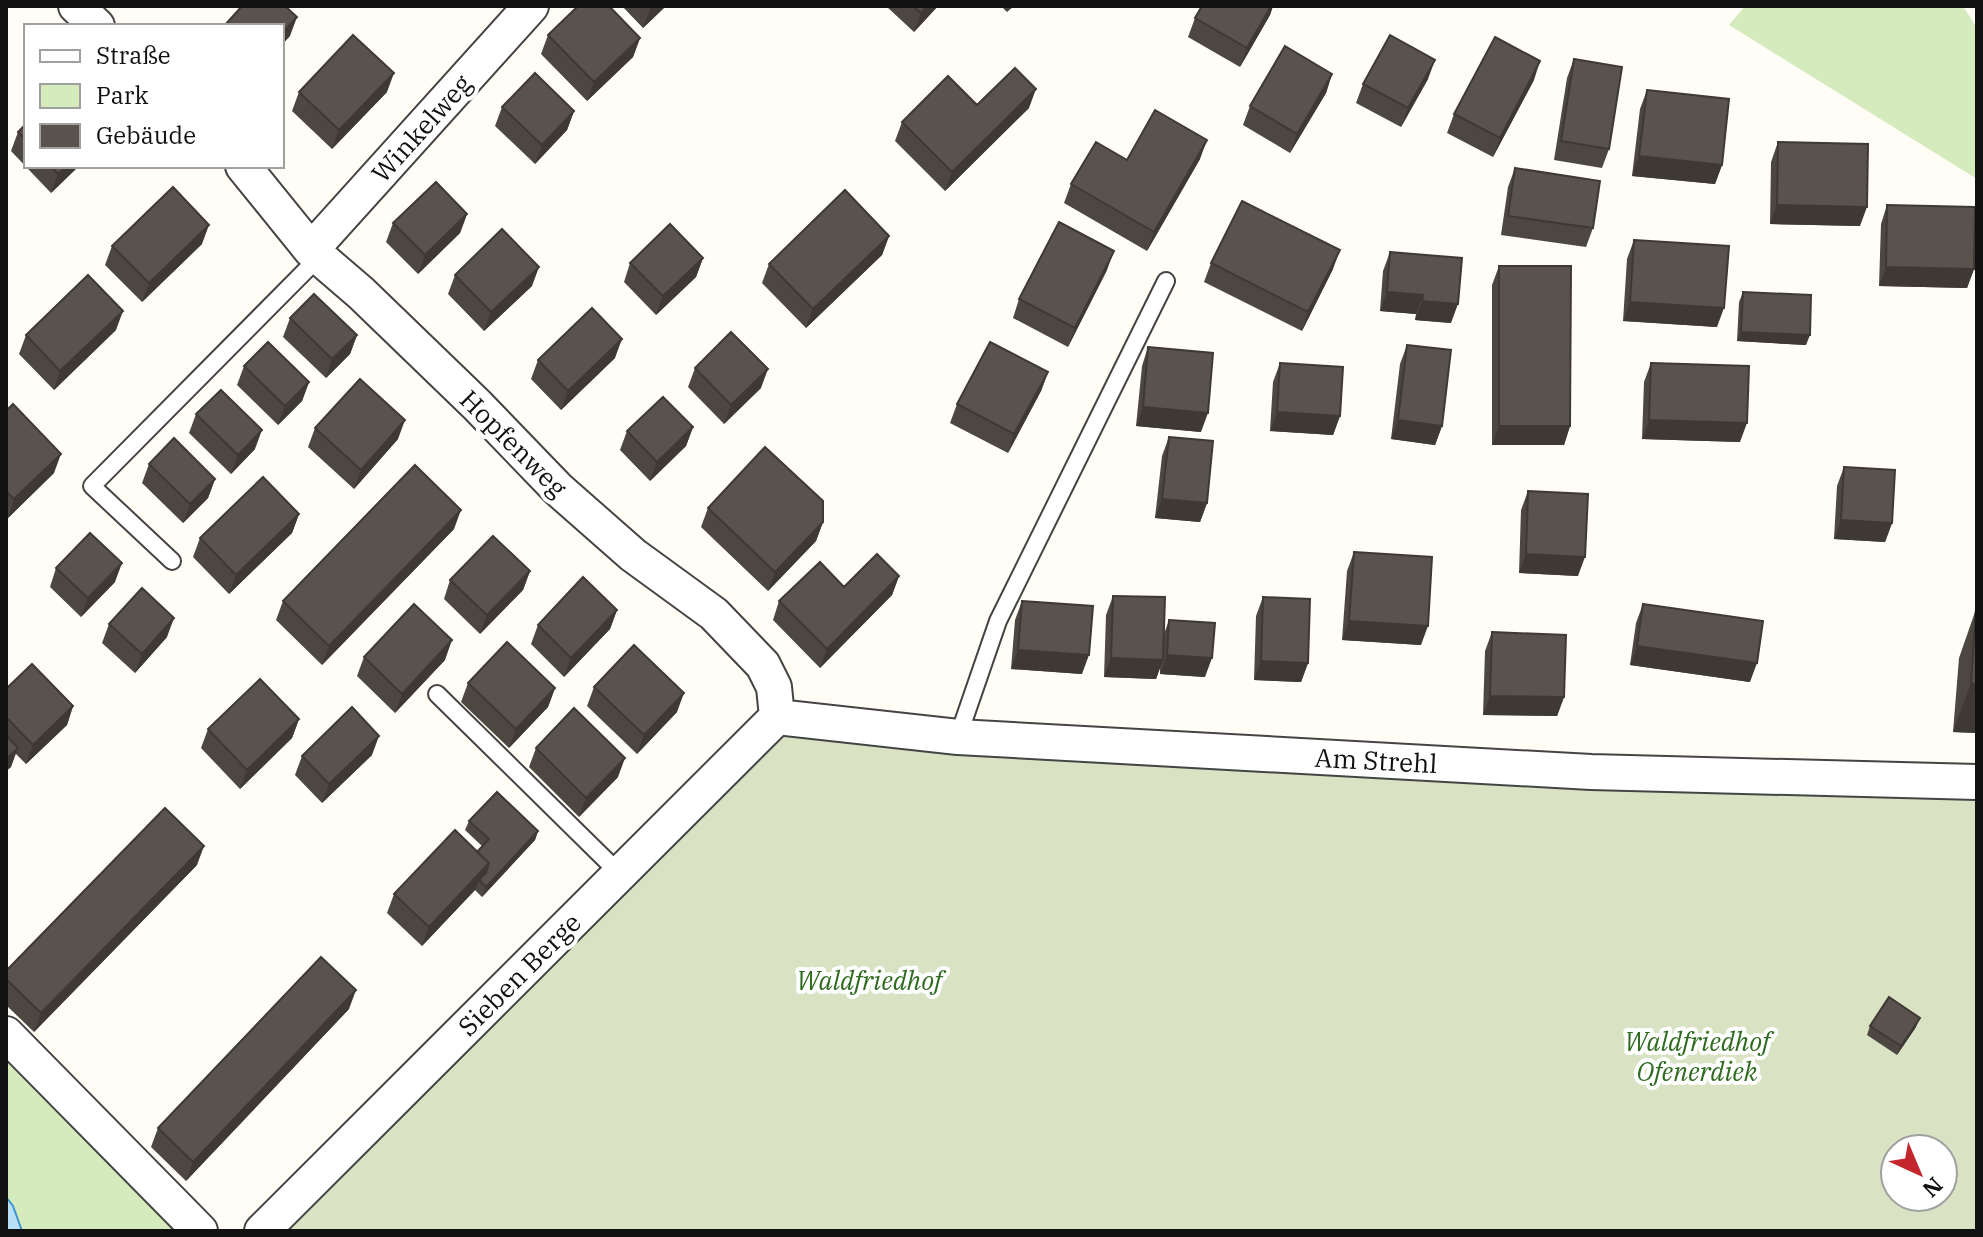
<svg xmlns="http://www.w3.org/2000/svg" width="1983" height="1237" font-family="'IBM Plex Serif',serif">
  <rect width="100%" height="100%" fill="#fffdf5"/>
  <path fill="#d5ebbd" d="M1745 6H1963L1977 28V179L1729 25Z
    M6 1035 200 1231H6Z"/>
  <path fill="#d9e3c4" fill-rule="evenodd" d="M777 717 1977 782V1231H262ZM1895 1149H1943V1197H1895Z"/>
  <path fill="#b9e0f7" stroke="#3f96cf" stroke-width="2" d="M6 1197 13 1206 22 1231H6Z"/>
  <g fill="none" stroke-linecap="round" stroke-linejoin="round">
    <g stroke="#444" stroke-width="20">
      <path id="lane" d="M172 561 92 486 319 257
        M437 694 619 873
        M958 737 998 621 1166 281"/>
    </g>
    <g stroke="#444" stroke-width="38">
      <path id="street" d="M76 6 97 26
        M243 166 311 250 361 293 477 405 558 489 633 555 714 614 763 665 774 687 777 717
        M311 250 531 6
        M777 717 958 737 1591 772 1977 782
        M6 1034 200 1231
        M262 1231 777 717"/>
    </g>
    <use href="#lane" stroke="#fff" stroke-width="16"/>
    <use href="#street" stroke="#fff" stroke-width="34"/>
  </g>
  <path fill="#4d4742" d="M622 6H666L643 28Z
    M886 6H938L914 32Z
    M1001 6H1014L1007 12Z
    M1202 6H1273L1270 15 1240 67 1188 37 1195 18Z
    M548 35 640 38 633 57 587 101 541 54Z
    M1574 59 1609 149 1602 168 1554 160 1567 78Z
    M1332 74 1326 93 1290 153 1243 125 1250 106Z
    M1428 79 1401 127 1356 103 1363 84Z
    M1534 80 1493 157 1447 133 1454 114Z
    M1647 90 1722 165 1715 184 1632 176 1640 109Z
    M299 92H387L332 149 292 111Z
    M977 105 1029 108 945 191 895 141 902 122Z
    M502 107 574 111 567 130 535 164 495 126Z
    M26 124V166H79L51 193 11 151 18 132Z
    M1778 142 1860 226 1770 224 1771 162Z
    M1200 159 1147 251 1064 203 1071 184 1127 160Z
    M1515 168 1593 228 1586 247 1501 235 1508 187Z
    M1887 205 1974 269 1967 288 1879 286 1881 224Z
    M467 214 460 233 418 274 386 242 393 223Z
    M889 236 882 255 806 328 762 283 769 264Z
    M1634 240 1717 327 1623 321 1627 259Z
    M202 244 142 302 105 265 112 246Z
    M1390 252 1451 323 1415 320 1416 314 1380 311 1383 271Z
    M703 258 696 277 656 315 624 282 630 263Z
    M1211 263 1333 269 1302 331 1204 282Z
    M1499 266 1570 426 1564 445H1492V285Z
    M1107 270 1068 347 1013 318 1019 299Z
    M455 275 532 286 484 331 448 294Z
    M1743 292 1806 345 1737 341 1739 302Z
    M290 318 357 335 350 354 326 378 283 337Z
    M116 330 54 390 19 354 26 335Z
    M1407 345 1442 426 1435 445 1391 439 1400 364Z
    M1148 347 1201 432 1136 426 1142 366Z
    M615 358 561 410 531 379 538 360Z
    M1280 363 1340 416 1333 435 1270 431 1273 382Z
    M1651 363 1740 442 1642 439 1644 382Z
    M244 366 309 382 302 401 278 425 237 385Z
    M695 368 761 388 724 424 688 387Z
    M1048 372 1041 391 1008 453 950 423 957 404Z
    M6 411 54 473 8 518 6 517Z
    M196 414 255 449 231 474 189 433Z
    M693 427 686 446 650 481 620 450 627 431Z
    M315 428 398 439 354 489 308 447Z
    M1169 437 1207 503 1200 522 1155 518 1162 456Z
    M149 464 215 479 208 498 183 523 142 483Z
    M1844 467 1892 523 1885 542 1834 539 1837 486Z
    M1528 491 1578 576 1519 573 1521 510Z
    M708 508 823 522 816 541 768 591 701 527Z
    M299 514 292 533 229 594 193 557 200 538Z
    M454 529 322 665 276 620 283 601Z
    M1354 552 1421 645 1342 640 1347 571Z
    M56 568 115 582 81 617 50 587Z
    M530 571 523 590 480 634 444 599 450 580Z
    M899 576 892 595 820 668 773 620 779 601Z
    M1113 596 1164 634 1169 620 1205 677 1160 674V668L1156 679 1104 677 1106 615Z
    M1263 597 1308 663 1301 682 1254 680 1256 616Z
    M1022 601 1082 674 1011 669 1015 620Z
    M1643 604 1750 682 1630 665 1636 623Z
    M1976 609 1977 733 1953 732 1959 658Z
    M617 610 610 629 564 677 531 644 538 625Z
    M109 624 167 637 135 673 102 643Z
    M1492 632 1564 697 1557 716 1483 715 1485 651Z
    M364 657 445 660 395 713 357 676Z
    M468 683 555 688 548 707 509 748 461 702Z
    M594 687 677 712 637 754 587 706Z
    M6 689 73 706 67 725 26 764 15 753 11 767 6 771Z
    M299 719 292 738 240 789 201 748 208 729Z
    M536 748 618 777 579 817 529 767Z
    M372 755 322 803 295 775 302 756Z
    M469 821 538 831 535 840 482 897 475 890 422 946 387 913 394 894 477 852 482 846 465 830Z
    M197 865 34 1032 6 1005V971Z
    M349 1009 186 1181 151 1147 158 1128Z
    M1870 1026 1916 1027 1897 1055 1867 1035Z"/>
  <path fill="#3f3936" d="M653 6H666L643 28 650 9Z
    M927 6H938L914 32 921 13Z
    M1271 6H1273L1270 15 1240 67 1247 48Z
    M297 17 290 36 282 45V33Z
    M640 38 633 57 587 101 594 82Z
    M1435 60 1428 79 1401 127 1408 108Z
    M1540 61 1534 80 1493 157 1500 138Z
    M394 73 387 92 332 149 339 130Z
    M1332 74 1326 93 1290 153 1297 134Z
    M1036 89 1029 108 945 191 952 172Z
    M574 111 567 130 535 164 542 145Z
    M1207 140 1200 159 1147 251 1154 232Z
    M1639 156 1722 165 1715 184 1632 176Z
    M67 166H79L51 193 58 174Z
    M1777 205 1867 207 1860 226 1770 224Z
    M467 214 460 233 418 274 425 255Z
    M209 225 202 244 142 302 149 283Z
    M889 236 882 255 806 328 813 309Z
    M1340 250 1333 269 1302 331 1308 312Z
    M1114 251 1107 270 1068 347 1075 328Z
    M703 258 696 277 656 315 663 296Z
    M539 267 532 286 484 331 491 312Z
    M1886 267 1974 269 1967 288 1879 286Z
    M1387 292 1423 295 1416 314 1380 311Z
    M1422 301 1458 304 1451 323 1415 320Z
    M1630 302 1724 308 1717 327 1623 321Z
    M123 311 116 330 54 390 60 371Z
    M1741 332 1810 335 1806 345 1737 341Z
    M357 335 350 354 326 378 332 359Z
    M622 339 615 358 561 410 568 391Z
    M768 369 761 388 724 424 731 405Z
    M1048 372 1041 391 1008 453 1014 434Z
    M309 382 302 401 278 425 285 406Z
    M1143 407 1208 413 1201 432 1136 426Z
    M1277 412 1340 416 1333 435 1270 431Z
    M405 420 398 439 354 489 361 470Z
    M1398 420 1442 426 1435 445 1391 439Z
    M1649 420 1747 423 1740 442 1642 439Z
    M1499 426H1570L1564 445H1492Z
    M693 427 686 446 650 481 657 462Z
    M262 430 255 449 231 474 238 455Z
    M61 454 54 473 8 518 14 499Z
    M215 479 208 498 183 523 190 504Z
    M1162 499 1207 503 1200 522 1155 518Z
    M461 510 454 529 322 665 329 646Z
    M299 514 292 533 229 594 236 575Z
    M1841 520 1892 523 1885 542 1834 539Z
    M823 522 816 541 768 591 775 572Z
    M1526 554 1585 557 1578 576 1519 573Z
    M122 563 115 582 81 617 88 598Z
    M530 571 523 590 480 634 487 615Z
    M899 576 892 595 820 668 827 649Z
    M617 610 610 629 564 677 571 658Z
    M174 618 167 637 135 673 142 654Z
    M1349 621 1428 626 1421 645 1342 640Z
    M452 640 445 660 395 713 402 694Z
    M1637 646 1757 663 1750 682 1630 665Z
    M1018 650 1089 655 1082 674 1011 669Z
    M1167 655 1212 658 1205 677 1160 674Z
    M1111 658 1163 660 1156 679 1104 677Z
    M1261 661 1308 663 1301 682 1254 680Z
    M1971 683 1977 684V733L1953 732Z
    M555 688 548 707 509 748 516 729Z
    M684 693 677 712 637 754 644 735Z
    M1490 696 1564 697 1557 716 1483 715Z
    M73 706 67 725 26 764 33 745Z
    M299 719 292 738 240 789 247 770Z
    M379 736 372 755 322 803 329 784Z
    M18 748 11 767 6 771V759Z
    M625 758 618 777 579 817 586 798Z
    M538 831 535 840 482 897 486 887Z
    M204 846 197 865 34 1032 41 1013Z
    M489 863 482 883 479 880 475 890 422 946 429 927Z
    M356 990 349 1009 186 1181 193 1162Z
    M1920 1018 1916 1027 1897 1055 1901 1046Z"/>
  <path fill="#5a524d" stroke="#3f3936" stroke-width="2" d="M242 6H285L297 17 282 33V26H226L225 25Z
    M578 6H609L640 38 594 82 548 35Z
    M913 6H927L921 13Z
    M1202 6H1271L1247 48 1195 18Z
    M353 35 394 73 339 130 299 92Z
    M1390 35 1435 60 1408 108 1363 84Z
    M1495 37 1540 61 1500 138 1454 114Z
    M1285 46 1332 74 1297 134 1250 106Z
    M1574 59 1622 67 1609 149 1561 141Z
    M1015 68 1036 89 952 172 902 122 948 76 977 105Z
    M535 73 574 111 542 145 502 107Z
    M1647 90 1729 99 1722 165 1639 156Z
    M1155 110 1207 140 1154 232 1071 184 1096 142 1127 160Z
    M26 124V140L18 132Z
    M1778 142 1868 144 1867 207 1777 205Z
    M51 166H67L58 174Z
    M1515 168 1600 181 1593 228 1508 216Z
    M436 182 467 214 425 255 393 223Z
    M173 187 209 225 149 283 112 246Z
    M845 190 889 236 813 309 769 264Z
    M1242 201 1340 250 1308 312 1211 263Z
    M1887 205 1975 207 1974 269 1886 267Z
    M1059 222 1114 251 1075 328 1019 299Z
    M670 224 703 258 663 296 630 263Z
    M502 229 539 267 491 312 455 275Z
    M1634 240 1729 246 1724 308 1630 302Z
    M1390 252 1462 258 1458 304 1422 301 1423 295 1387 292Z
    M1499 266H1571L1570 426H1499Z
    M88 275 123 311 60 371 26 335Z
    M1743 292 1811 295 1810 335 1741 332Z
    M314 294 357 335 332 359 290 318Z
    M592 308 622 339 568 391 538 360Z
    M731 332 768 369 731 405 695 368Z
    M268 342 309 382 285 406 244 366Z
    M990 342 1048 372 1014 434 957 404Z
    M1407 345 1451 350 1442 426 1398 420Z
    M1148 347 1213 353 1208 413 1143 407Z
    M1280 363 1343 367 1340 416 1277 412Z
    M1651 363 1749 366 1747 423 1649 420Z
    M360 379 405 420 361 470 315 428Z
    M221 390 262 430 238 455 196 414Z
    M663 397 693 427 657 462 627 431Z
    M13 404 61 454 14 499 6 491V411Z
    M1169 437 1213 441 1207 503 1162 499Z
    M174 438 215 479 190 504 149 464Z
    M765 447 823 501V522L775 572 708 508Z
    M415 465 461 510 329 646 283 601Z
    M1844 467 1895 470 1892 523 1841 520Z
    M263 477 299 514 236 575 200 538Z
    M1528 491 1588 494 1585 557 1526 554Z
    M90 533 122 563 88 598 56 568Z
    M493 536 530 571 487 615 450 580Z
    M1354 552 1432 557 1428 626 1349 621Z
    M877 554 899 576 827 649 779 601 820 562 844 587Z
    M583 577 617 610 571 658 538 625Z
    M142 588 174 618 142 654 109 624Z
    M1113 596 1165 597 1163 660 1111 658Z
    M1263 597 1310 599 1308 663 1261 661Z
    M1022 601 1093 606 1089 655 1018 650Z
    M414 604 452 640 402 694 364 657Z
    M1643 604 1763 621 1757 663 1637 646Z
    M1976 609H1977V684L1971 683Z
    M1169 620 1215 623 1212 658 1167 655Z
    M1492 632 1566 635 1564 697 1490 696Z
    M507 642 555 688 516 729 468 683Z
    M634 645 684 693 644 735 594 687Z
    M32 664 73 706 33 745 6 717V689Z
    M260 679 299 719 247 770 208 729Z
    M352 707 379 736 329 784 302 756Z
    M574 708 625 758 586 798 536 748Z
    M6 735 18 748 6 759Z
    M497 792 538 831 486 887 479 880 486 873 489 863 477 852 489 839 469 821Z
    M165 808 204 846 41 1013 6 979V971Z
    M455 830 489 863 429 927 394 894Z
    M321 957 356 990 193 1162 158 1128Z
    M1889 997 1920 1018 1901 1046 1870 1026Z"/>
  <g text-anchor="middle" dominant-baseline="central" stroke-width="8" stroke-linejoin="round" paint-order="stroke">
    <g font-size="26" fill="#111" stroke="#fff">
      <text transform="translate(421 128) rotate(-48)">Winkelweg</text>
      <text transform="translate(514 443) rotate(45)">Hopfenweg</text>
      <text transform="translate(1376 760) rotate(3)">Am Strehl</text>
      <text transform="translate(519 974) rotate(-45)">Sieben Berge</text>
    </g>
    <g font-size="26" font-style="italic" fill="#2f6b1f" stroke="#fff">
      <text x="869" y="980">Waldfriedhof</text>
      <text x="1697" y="1041">Waldfriedhof<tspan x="1697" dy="30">Ofenerdiek</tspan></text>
    </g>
  </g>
  <rect width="1983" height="1237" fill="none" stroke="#111111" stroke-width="16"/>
  <rect x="24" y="24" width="260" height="144" fill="#ffffff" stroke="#a0a0a0" stroke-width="2"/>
  <rect x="40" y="50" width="40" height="12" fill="#ffffff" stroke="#a0a0a0" stroke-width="2"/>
  <text x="96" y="64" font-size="24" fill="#111111">Straße</text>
  <rect x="40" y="84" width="40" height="24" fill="#d5ebbd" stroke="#a0a0a0" stroke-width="2"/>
  <text x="96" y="104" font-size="24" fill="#111111">Park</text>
  <rect x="40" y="124" width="40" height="24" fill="#5a524d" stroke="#a0a0a0" stroke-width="2"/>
  <text x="96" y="144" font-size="24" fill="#111111">Gebäude</text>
  <g transform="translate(1919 1173) rotate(136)"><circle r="38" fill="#ffffff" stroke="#a0a0a0" stroke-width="2"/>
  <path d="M0-6L14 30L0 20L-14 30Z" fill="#c4262e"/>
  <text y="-12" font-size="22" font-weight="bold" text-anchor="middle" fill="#111111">N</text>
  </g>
</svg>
